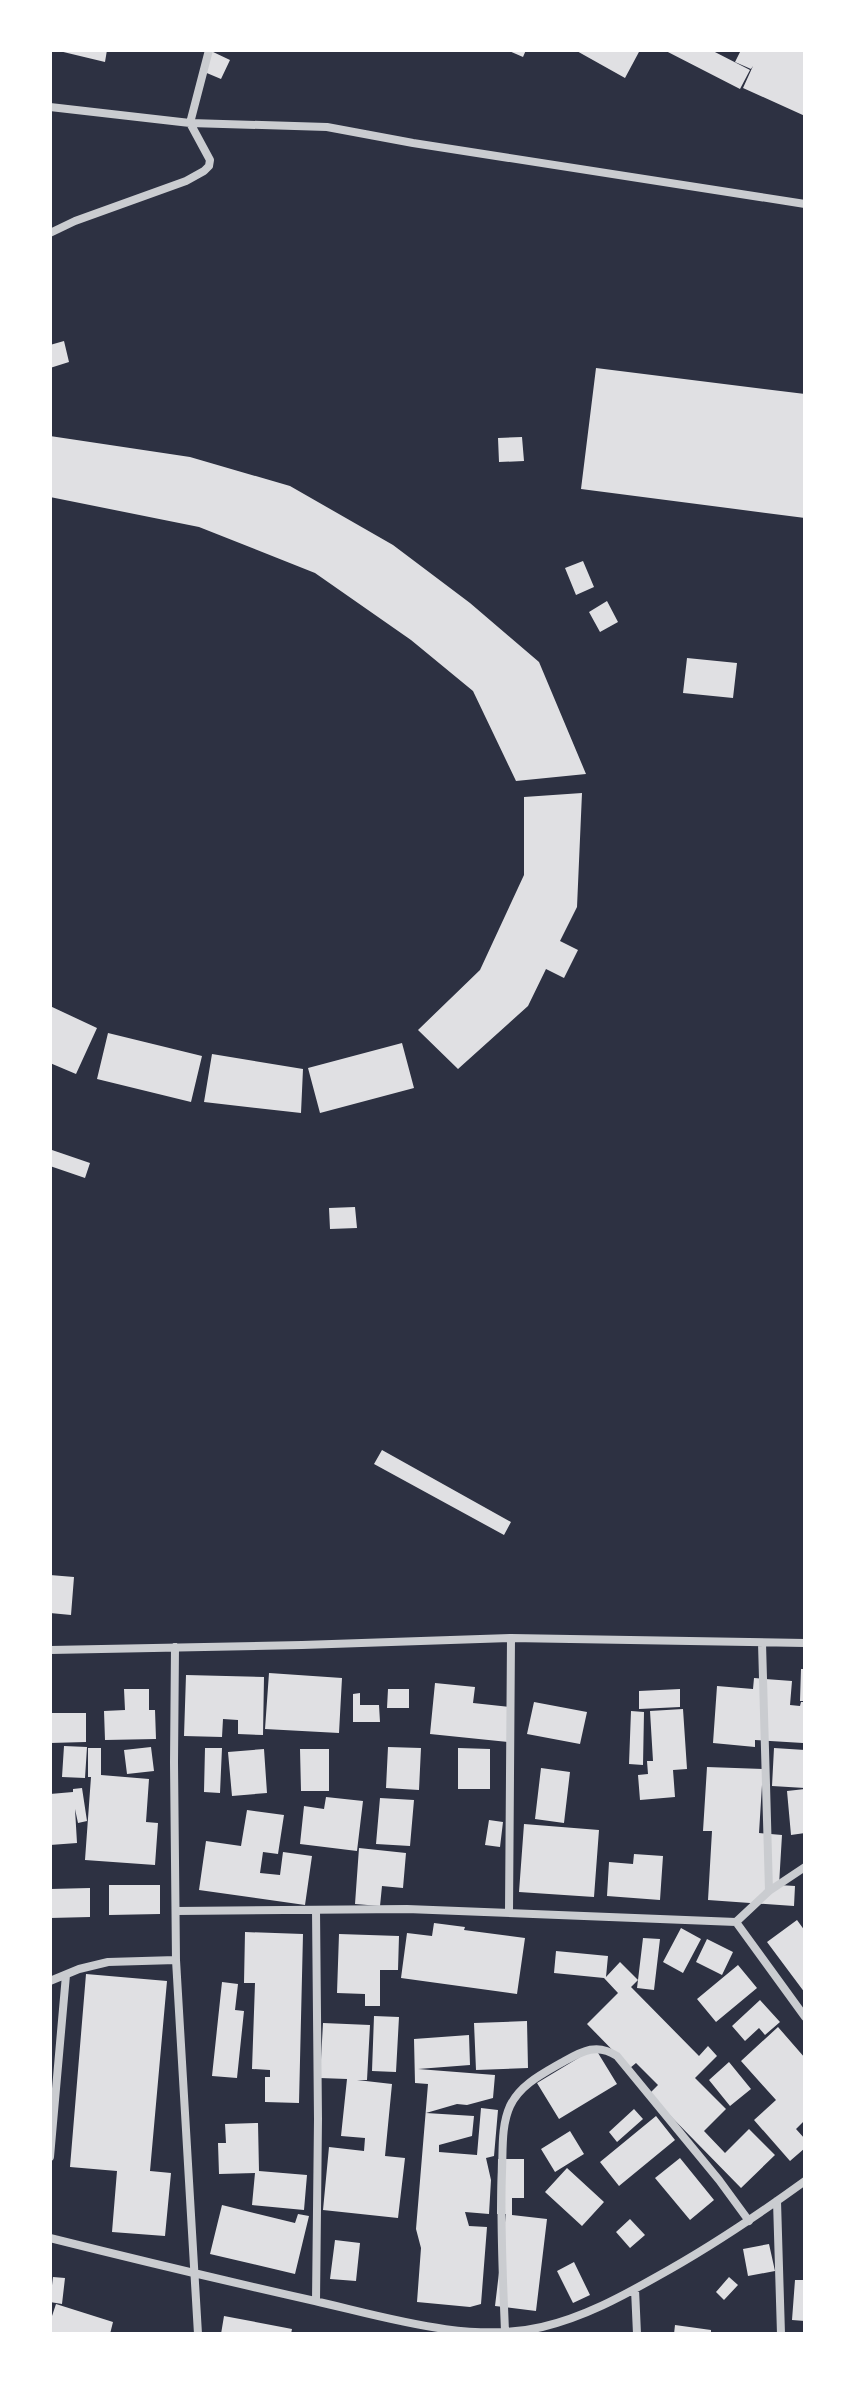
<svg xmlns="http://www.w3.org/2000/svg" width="855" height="2384" font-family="Raleway,sans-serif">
  <rect width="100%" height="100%" fill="#2d3142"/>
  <path fill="#e0e0e3" d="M55 50H107L105 62Z
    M507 50H526L523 57Z
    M575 50H640L625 78Z
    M664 50H711L750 70 740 89Z
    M741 50H805V116L743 88 753 66 751 69 735 62Z
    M211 51 230 60 221 79 202 71Z
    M64 341 69 362 50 368V345Z
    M596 368 805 394V518L581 489Z
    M50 436 190 457 290 486 393 545 470 603 539 662 586 774 516 781 473 691 411 640 315 573 199 527 50 497Z
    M522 437 524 461 499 462 498 438Z
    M583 561 594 587 576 595 565 568Z
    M607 601 618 622 600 632 589 612Z
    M687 658 737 663 733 698 683 693Z
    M582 793 577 907 560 941 578 950 564 978 546 969 528 1006 458 1069 418 1030 480 970 524 875V797Z
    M50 1006 97 1028 76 1074 50 1063Z
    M108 1033 202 1056 191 1102 97 1079Z
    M402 1043 414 1088 320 1113 308 1068Z
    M212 1054 303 1069 301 1113 204 1102Z
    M52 1150 90 1163 85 1178 50 1166Z
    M355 1207 357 1228 330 1229 329 1208Z
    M382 1450 511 1522 504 1535 374 1464Z
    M50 1575 74 1577 71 1615 50 1613Z
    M801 1669H805V1701H800Z
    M269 1673 342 1678 339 1733 265 1729Z
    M186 1675 264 1677 263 1735 238 1734V1720L223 1719 222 1737 184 1736Z
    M754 1678 792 1681 790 1705 800 1706 801 1702H805L803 1743 755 1740V1747L713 1743 717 1686 753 1689Z
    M435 1683 475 1687 473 1703 511 1707 508 1742 430 1734Z
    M124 1689H149V1710H155L156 1739 105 1740 104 1711 125 1710Z
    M388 1689H409V1708H387Z
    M680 1689V1707L639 1709V1691Z
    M360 1693V1705H379L380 1722H353V1694Z
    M534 1702 587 1712 580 1744 527 1734Z
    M683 1709 687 1769 673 1770 675 1797 640 1800 638 1775 648 1774 647 1761H653L650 1711Z
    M631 1711 644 1712 643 1765 629 1764Z
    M50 1713H86V1742L50 1743Z
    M64 1746 87 1747 85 1778 62 1777Z
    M151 1747 154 1771 127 1774 124 1750Z
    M388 1747 421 1748 419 1790 386 1788Z
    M88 1748H101V1775L149 1779 146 1822 158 1823 155 1865 85 1860 91 1777H88Z
    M205 1748H222L220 1793 204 1792Z
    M458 1748 490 1749V1789H458Z
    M774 1748 805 1750V1788L772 1786Z
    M264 1749 267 1793 232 1796 228 1752Z
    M300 1749H329V1791H301Z
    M707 1767 763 1769 759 1833 782 1835 779 1885 795 1886 794 1906 708 1900 712 1831H703Z
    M541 1768 570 1772 564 1823 535 1819Z
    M82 1788 87 1821 78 1823 75 1809 77 1843 50 1845V1794L73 1792V1789Z
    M805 1789V1833L791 1835 787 1791Z
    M326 1797 363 1801 357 1851 300 1844 304 1806 324 1809Z
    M380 1798 414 1800 410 1846 376 1844Z
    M247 1810 284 1815 278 1854 263 1852 260 1873 280 1875 283 1852 312 1856 305 1905 199 1890 206 1841 241 1846Z
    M489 1820 503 1822 500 1847 485 1845Z
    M524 1824 599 1830 594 1897 519 1892Z
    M359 1848 406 1853 403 1888 382 1886 380 1906 355 1904Z
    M634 1854 663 1856 660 1900 607 1896 609 1862 633 1864Z
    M109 1885H160V1914L109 1915Z
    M90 1888V1917L50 1918V1889Z
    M797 1920 805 1931V1993L767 1942Z
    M434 1923 465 1927 464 1930 525 1938 517 1994 401 1978 407 1933 432 1936Z
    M681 1928 701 1939 683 1973 663 1962Z
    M245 1932 303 1934 299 2103 265 2102V2077H270V2070L252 2069 255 1983H244Z
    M339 1934 399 1936 398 1970H380V2006H365V1994L337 1993Z
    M643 1938 660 1939 654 1990 637 1988 638 1980 631 1987 699 2056 708 2046 717 2056 695 2078 726 2109 704 2131 725 2153 749 2129 775 2155 741 2188 649 2094 658 2085 636 2063 630 2068 587 2024 618 1993 604 1978 554 1973 556 1951 608 1956 606 1977 620 1962 638 1980Z
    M707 1939 733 1952 722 1975 696 1962Z
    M738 1965 757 1988 716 2022 697 1999Z
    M86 1974 167 1981 150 2171 171 2173 165 2236 112 2232 117 2171 70 2167Z
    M222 1982 238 1984 235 2010 244 2011 237 2078 212 2076Z
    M760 2000 780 2022 765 2035 759 2028 745 2041 732 2026Z
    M374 2016 399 2017 396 2072 372 2071Z
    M527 2021 528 2068 476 2070 474 2023Z
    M323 2023 370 2025 367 2080H357L392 2084 385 2156 405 2158 398 2218 323 2210 329 2147 364 2151 365 2138 341 2136 347 2079 320 2078Z
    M778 2027 805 2058V2120L796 2129 805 2139V2148L790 2161 754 2120 776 2100 741 2061Z
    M469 2035 470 2065 418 2069 495 2075 493 2098 467 2105 457 2104 426 2113 474 2116 472 2136 439 2145V2152L477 2155 481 2108 498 2110 494 2156 486 2158 491 2180 489 2214 465 2212 469 2226 487 2227 481 2304 470 2307 417 2302 421 2248 416 2229 428 2084 415 2083 414 2039Z
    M595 2048 617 2084 559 2119 537 2083Z
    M729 2062 751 2089 730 2106 709 2080Z
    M634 2109 643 2119 617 2142 609 2132Z
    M656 2116 675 2140 619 2186 600 2162Z
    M258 2123 259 2171 307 2175 304 2210 252 2205 255 2173 219 2174 218 2143H226L225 2124Z
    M570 2131 584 2154 555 2172 541 2149Z
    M680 2158 714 2200 690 2220 655 2178Z
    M498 2159H524V2198H512V2215L547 2219 536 2311 495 2306 506 2214H497Z
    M567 2168 604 2202 582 2226 545 2192Z
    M222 2205 295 2223 298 2214 309 2216 295 2274 210 2254Z
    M630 2219 645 2235 630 2248 616 2232Z
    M335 2240 360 2243 356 2281 330 2279Z
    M769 2244 775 2271 748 2276 743 2249Z
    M574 2262 590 2295 573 2303 557 2271Z
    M53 2277 65 2278 62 2304 50 2302Z
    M729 2277 738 2285 724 2300 716 2292Z
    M795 2280H805V2321L792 2320Z
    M56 2304 113 2322 110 2334H50V2322Z
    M224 2316 292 2329 291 2334H221Z
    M675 2325 711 2330V2334H674Z"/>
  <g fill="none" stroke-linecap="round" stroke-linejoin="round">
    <path stroke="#caccd0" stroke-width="8" d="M209 50 190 123 327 127 413 143 805 204
      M50 107 190 123 210 160 209 166 204 171 186 181 75 221 50 233
      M762 1643 769 1891
      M175 1647 174 1762 176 1960 198 2334
      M50 1650 302 1645 511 1638 805 1643
      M176 1911 407 1909 736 1922 805 2017
      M509 1912 511 1638
      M736 1922 769 1891 805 1867
      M50 1981 79 1969 108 1962 176 1960
      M50 2157 66 1975
      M777 2201 781 2334
      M50 2238C138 2260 226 2281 315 2301 385 2317 470 2344 542 2327 584 2317 621 2297 658 2276 709 2248 758 2215 805 2181
      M635 2289 637 2334
      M316 2301 318 2119 316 1910
      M505 2332C503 2278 500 2225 502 2172 503 2150 501 2126 510 2106 520 2085 542 2074 561 2063 581 2052 596 2042 617 2056L719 2180 749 2221"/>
  </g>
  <rect width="855" height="2384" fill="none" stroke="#ffffff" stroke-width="104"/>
</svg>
